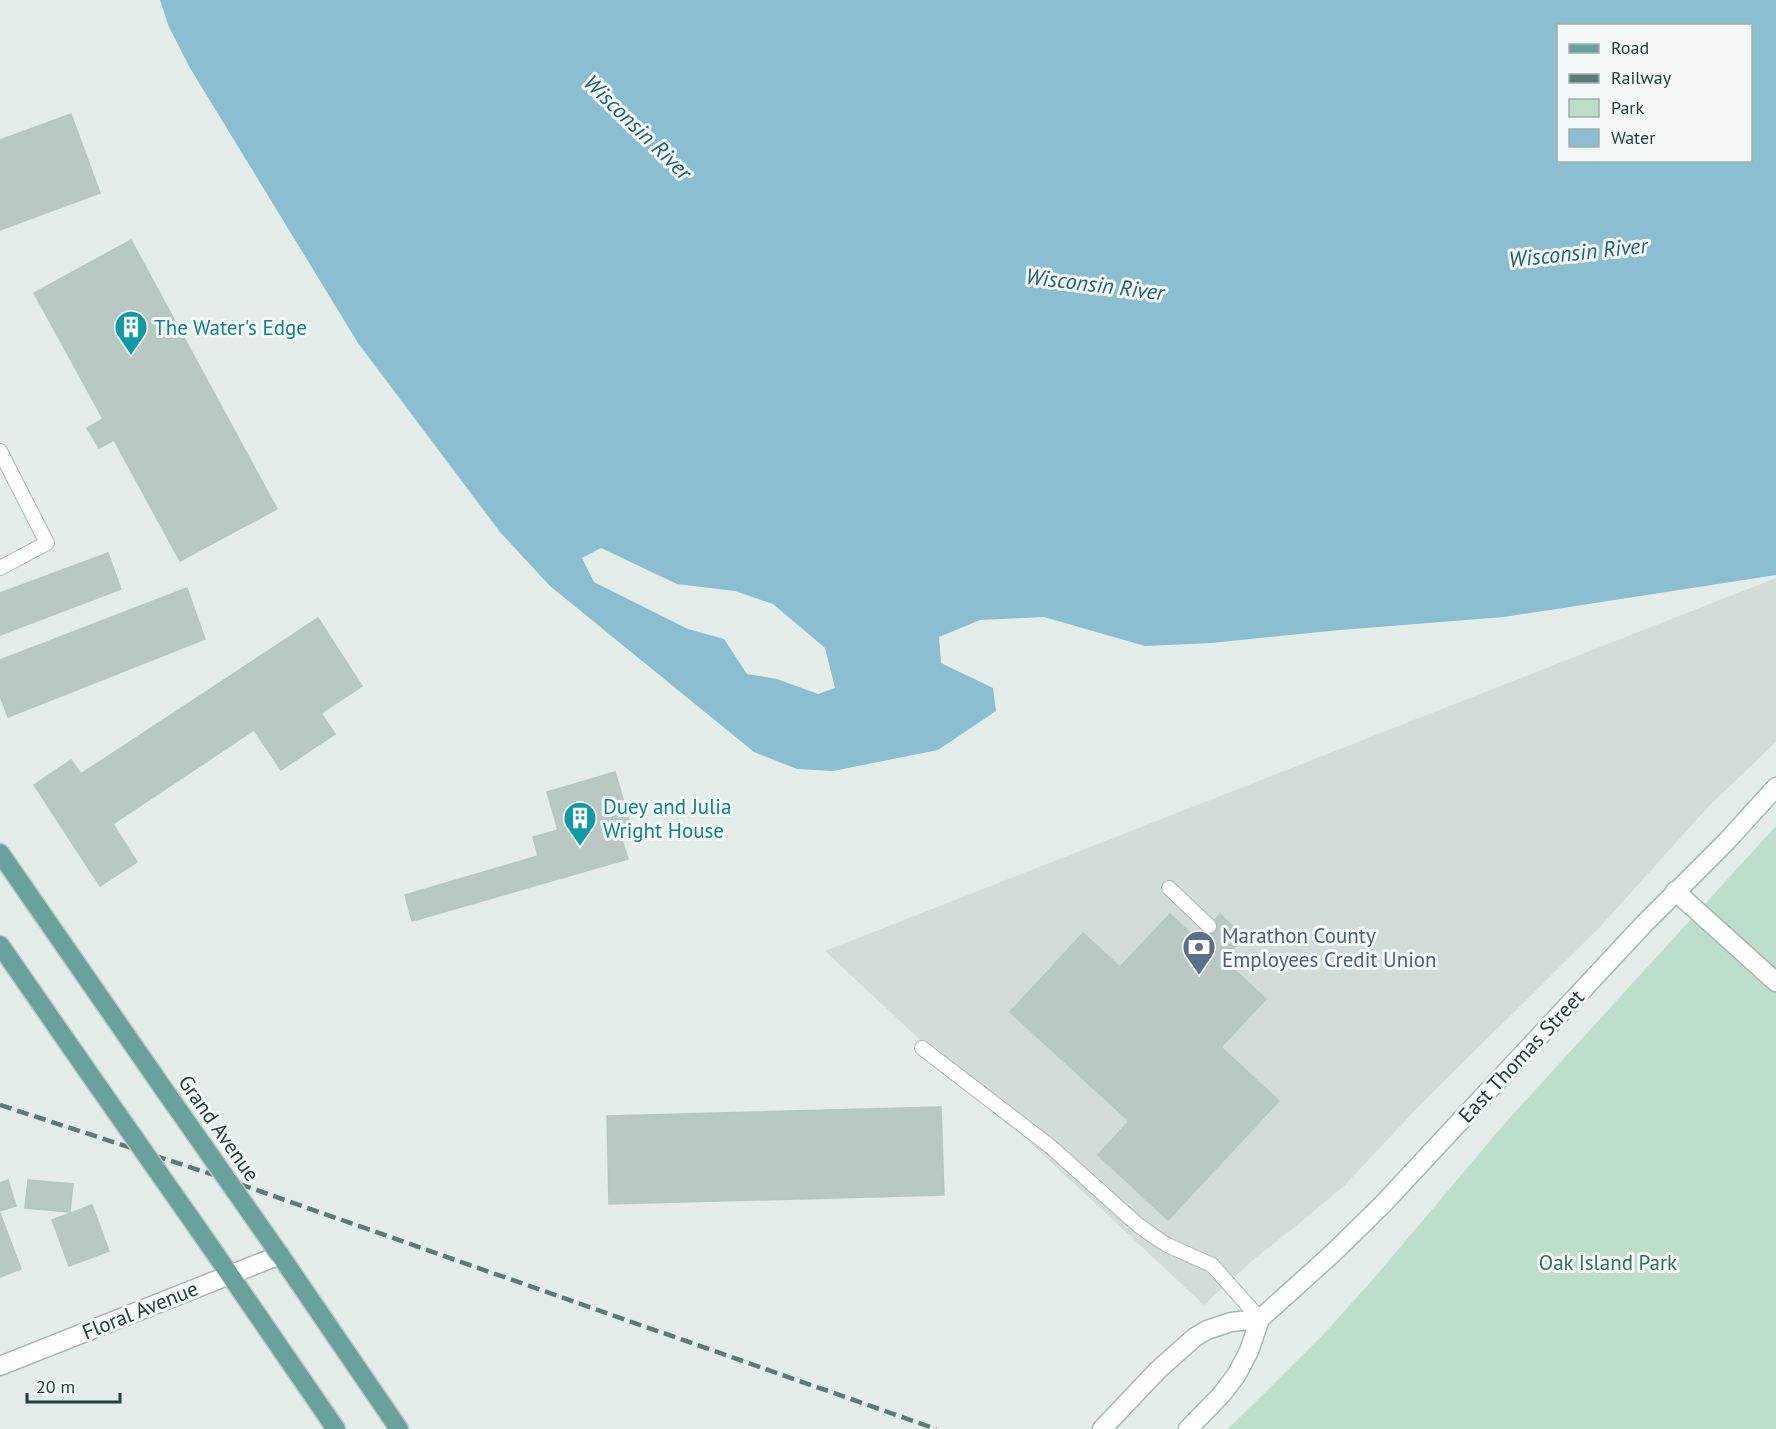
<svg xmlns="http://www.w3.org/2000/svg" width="1776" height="1429" font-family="'PT Sans',sans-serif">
  <rect width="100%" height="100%" fill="#e4edea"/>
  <path fill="#d2ddd9" d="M1776 578V742L1709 806 1600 927 1421 1104 1343 1187 1296 1226 1253 1260 1204 1305 825 951Z"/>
  <path fill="#bddeca" d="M1776 826V1429H1228L1322 1336 1375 1277 1506 1122Z"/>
  <path fill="#8cbed1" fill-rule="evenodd" d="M160 0H1776V575L1504 617 1340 630 1211 643 1145 646 1044 617 980 620 939 637 941 663 993 688 996 711 938 750 833 771 797 769 754 752 550 586 500 532 358 343 190 68 169 27ZM1558 26H1750V160H1558ZM601 548 677 584 735 591 773 604 825 648 835 688 818 694 777 679 747 674 724 639 688 629 594 582 582 558Z"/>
  <path fill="#b9c8c3" stroke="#b6c7c2" stroke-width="1.5" d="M71 114 100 193 0 230V140Z
    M131 240 277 509 180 561 114 440 99 448 87 428 103 419 34 293Z
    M108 553 121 589 0 635V593Z
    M187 588 205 639 8 717 0 696V660Z
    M318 618 362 686 321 713 335 734 281 770 254 730 113 824 137 862 100 886 34 785 71 760 81 774Z
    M615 772 633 833 621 837 628 859 412 921 405 895 538 856 533 837 558 830 547 792Z
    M1170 914 1197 939 1220 914 1244 937 1223 959 1266 999 1221 1047 1279 1101 1168 1220 1098 1155 1129 1121 1010 1012 1083 933 1120 967Z
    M941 1107 944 1195 609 1204 607 1116Z
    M8 1180 16 1206 0 1211V1183Z
    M28 1180 73 1184 70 1212 25 1208Z
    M92 1205 109 1251 69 1266 52 1220Z
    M0 1213 21 1269 0 1277Z"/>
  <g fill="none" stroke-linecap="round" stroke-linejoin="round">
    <g stroke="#a6b5b2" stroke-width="16">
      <path id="lane" d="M0 451 47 543 0 568
        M1169 888 1209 926
        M922 1048 1051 1147 1138 1225 1155 1237 1167 1245 1212 1265 1260 1319"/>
    </g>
    <g stroke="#a6b5b2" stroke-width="21">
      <path id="street" d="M1675 891 1776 982
        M0 1366 280 1255"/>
    </g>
    <g stroke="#a2b9b3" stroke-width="21">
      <path id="secondary" d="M1102 1429 1158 1370 1195 1337 1207 1330 1231 1322 1260 1319
        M1188 1429 1222 1394 1237 1374 1249 1351 1260 1319 1332 1254 1383 1204 1643 925 1726 842 1776 787"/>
    </g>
    <g stroke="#c1c9c8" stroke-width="21">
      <path id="primary" d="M0 853 165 1091
        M0 945 86 1069
        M210 1246 336 1429
        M280 1255 399 1429"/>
    </g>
    <use href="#lane" stroke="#fff" stroke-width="14"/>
    <use href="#street" stroke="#fff" stroke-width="18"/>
    <use href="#secondary" stroke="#fff" stroke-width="18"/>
    <use href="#primary" stroke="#69a29a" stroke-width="18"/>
    <path stroke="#5e7a76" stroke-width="4.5" stroke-dasharray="12 6" stroke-linecap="butt" d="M0 1105 214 1175 936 1429"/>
    <g stroke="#c1c9c8" stroke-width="21" stroke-linecap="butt">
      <path id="primary-bridge" d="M86 1069 210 1246
        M165 1091 280 1255"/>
    </g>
    <use href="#primary-bridge" stroke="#69a29a" stroke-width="18"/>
  </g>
  <defs>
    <g id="building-pin" transform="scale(1.725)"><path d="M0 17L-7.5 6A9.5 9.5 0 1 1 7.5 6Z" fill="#0f9aa8" stroke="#f4f9f7"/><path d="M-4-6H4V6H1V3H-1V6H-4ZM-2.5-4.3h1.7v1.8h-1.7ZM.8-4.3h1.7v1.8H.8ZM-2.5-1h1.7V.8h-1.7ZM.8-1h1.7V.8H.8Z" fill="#fff"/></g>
    <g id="bank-pin" transform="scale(1.725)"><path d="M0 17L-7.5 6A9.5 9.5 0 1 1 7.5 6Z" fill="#5c6f8a" stroke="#f4f9f7"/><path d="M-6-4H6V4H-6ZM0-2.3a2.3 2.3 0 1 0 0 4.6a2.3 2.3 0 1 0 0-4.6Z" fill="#fff"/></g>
  </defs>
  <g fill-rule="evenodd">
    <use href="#building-pin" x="131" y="327"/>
    <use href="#building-pin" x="580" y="818"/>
    <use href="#bank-pin" x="1199" y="947"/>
  </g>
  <g text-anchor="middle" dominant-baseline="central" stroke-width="6" stroke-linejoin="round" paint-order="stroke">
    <g font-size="21" fill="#0d838f" stroke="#f4f9f7" text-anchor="start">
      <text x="154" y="327">The Water's Edge</text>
      <text x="603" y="806">Duey and Julia<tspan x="603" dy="24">Wright House</tspan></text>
    </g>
    <g font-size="21" fill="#4e5e75" stroke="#f4f9f7" text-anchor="start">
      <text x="1222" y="935">Marathon County<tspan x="1222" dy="24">Employees Credit Union</tspan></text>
    </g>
    <g font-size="21" fill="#233f3b" stroke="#f4f9f7">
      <text transform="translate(1521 1056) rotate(-47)">East Thomas Street</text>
      <text transform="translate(219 1128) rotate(55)">Grand Avenue</text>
      <text transform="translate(140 1310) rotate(-22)">Floral Avenue</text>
    </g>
    <g font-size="21" fill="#2d7552" stroke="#f4f9f7">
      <text x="1608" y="1262">Oak Island Park</text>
    </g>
    <g font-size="22" font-style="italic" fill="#1d607a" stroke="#f4f9f7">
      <text transform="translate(638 127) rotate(44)">Wisconsin River</text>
      <text transform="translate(1578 252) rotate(-6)">Wisconsin River</text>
      <text transform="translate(1095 284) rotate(7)">Wisconsin River</text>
    </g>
  </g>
  <rect x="1557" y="24" width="195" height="138" fill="#f4f9f7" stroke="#a0afac" stroke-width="1.5"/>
  <rect x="1569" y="44" width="30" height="9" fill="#69a29a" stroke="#a0afac" stroke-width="1.5"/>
  <text x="1611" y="54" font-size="18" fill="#233f3b">Road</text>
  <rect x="1569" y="74" width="30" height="9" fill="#5e7a76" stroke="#a0afac" stroke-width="1.5"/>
  <text x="1611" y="84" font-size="18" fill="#233f3b">Railway</text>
  <rect x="1569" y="99" width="30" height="18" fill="#bddeca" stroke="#a0afac" stroke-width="1.5"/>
  <text x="1611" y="114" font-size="18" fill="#233f3b">Park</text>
  <rect x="1569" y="129" width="30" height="18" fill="#8cbed1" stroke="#a0afac" stroke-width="1.5"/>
  <text x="1611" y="144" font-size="18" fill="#233f3b">Water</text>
  <path d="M27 1393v9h93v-9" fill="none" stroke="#233f3b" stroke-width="3"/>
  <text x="36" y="1393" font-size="18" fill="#233f3b" stroke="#f4f9f7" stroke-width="4.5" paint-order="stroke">20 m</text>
</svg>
